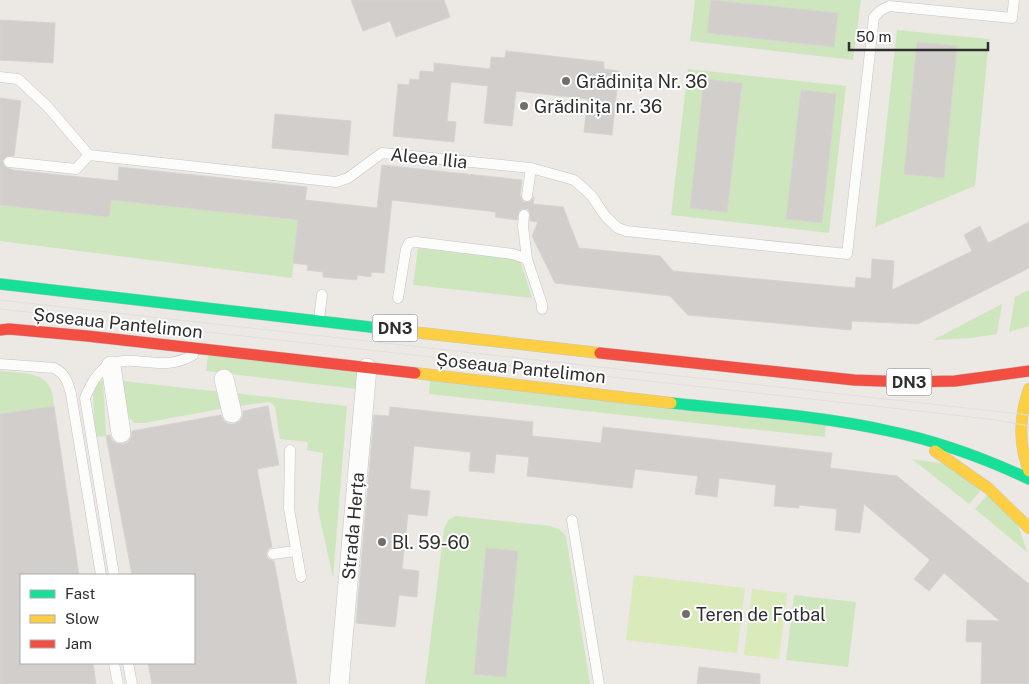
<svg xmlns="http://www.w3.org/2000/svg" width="1029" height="684" font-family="'Public Sans',sans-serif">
  <rect width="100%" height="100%" fill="#ece8e4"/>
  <path fill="#cee6be" d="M695 0H861L853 60 690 41Z
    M897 30 989 39 975 186 875 227Z
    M688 69 846 86 829 233 671 215Z
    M111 200 303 221 296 239 292 278 0 241V205L109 217Z
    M418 248 520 260 532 298 413 285Z
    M1029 290V326L1009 332 1015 297Z
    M1002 304 997 334 971 338 933 340Z
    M208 355 359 373 357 389 206 371Z
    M0 371C16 373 44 371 51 389 53 394 53 401 54 406L0 414Z
    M103 380 106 436 95 437 93 393 99 381Z
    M430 380 826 423 825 437 429 394Z
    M122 381 221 392 225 408 144 423H134L129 417Z
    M234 393 347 406 333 578 318 510 323 453 307 450 308 442 280 439 275 407 270 402 237 406Z
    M912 459 946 464 982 489 969 504Z
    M988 494 1016 520 1028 553 975 509Z
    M456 516 551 526 560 530 566 536 590 684H425L444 529 449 519Z
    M794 595 856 602 848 667 786 660Z"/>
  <path fill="#d9eabb" d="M634 575 745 588 737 653 626 640Z
    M752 589 787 593 779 659 744 655Z"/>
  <path fill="#d1cecb" stroke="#d7d4d0" d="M351 0H444L450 17 396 37 390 21 363 31Z
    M711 0 838 13 834 47 707 33Z
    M0 20 55 23 53 63 0 60Z
    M917 42 957 46 944 178 904 174Z
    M506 51 604 62V69L619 71 612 135 584 132 588 99 516 91 512 126 484 123 488 86 451 82 447 121 456 122 454 142 393 136 398 84 409 85 410 79 419 80 420 71 434 72V63L490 69 491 57 505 58Z
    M704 79 742 83 727 212 690 208Z
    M801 90 836 94 822 223 786 219Z
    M0 98 21 101 14 156H7L2 161 5 167 13 170 118 181 119 167 307 187 305 200 377 208 382 165 522 180 520 195 523 202H530L534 197 533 204 563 207 579 248 660 256 673 271 855 288 856 277 871 279 872 259 894 261 892 290 972 251 964 235 980 226 988 243 1029 222V268L918 324 852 321 851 330 688 315 670 296 555 283 532 236 538 222 530 221V213L528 209H522L519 211 517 220 495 217 496 212 392 200 384 273 371 272V277L357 275V280L323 277V272L307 270 308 265 293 263 298 220 111 200 109 217 0 205Z
    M275 114 351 121 348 155 272 148Z
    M54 406 79 575H21V663H93L96 684H0V414Z
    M268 406 279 465 257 469 272 547 268 549 266 554 268 559 274 561 297 684H152L148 663H194V575H132L106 436 110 435 112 440 116 443 123 444 128 442 131 438 132 431 221 415 224 421 228 424H234L240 421 243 416V411Z
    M390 407 533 422 532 436 601 443 603 427 832 453 830 468 897 476 1029 584V684H981L982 642H966L967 620 1000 621 944 573 929 591 914 579 930 560 864 504 860 533 835 530 837 509 799 505V508L774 506 776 485 719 478 717 497 695 494 698 476 635 469 632 488 527 476 529 457 496 454 494 473 469 471 471 452 414 446 410 489 430 491 427 516 408 514 402 569 419 571 417 597 399 595 395 627 356 623 374 415 389 416Z
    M486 548 518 551 506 677 474 674Z
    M699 667 760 674V684H697Z"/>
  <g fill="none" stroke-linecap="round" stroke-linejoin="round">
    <g stroke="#c5c4c5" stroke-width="11">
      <path id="lane" d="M0 77 18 79 47 106 89 155 336 182 348 178 382 153 531 168 574 180 591 195 606 217 618 228 626 231 847 254 874 17 880 11 889 6 1012 18 1014 0
        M9 162 76 169 89 155
        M527 196 531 168
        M524 215 523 226 527 259
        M398 298 406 249 409 243 416 242 513 254 527 259 542 304V309
        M319 319 322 295
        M0 364 54 368C66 374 68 383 71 394L101 575
        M290 450 289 509 301 577
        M572 520 599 684
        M273 554 295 551
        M114 575 85 398C112 330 149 381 193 355
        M114 663 118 684
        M128 663 132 684"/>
    </g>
    <g stroke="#c5c4c5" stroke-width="20">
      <path id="street" d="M111 366 121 433
        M224 379 232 413
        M339 684 367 368"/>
    </g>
    <g stroke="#c6c5c4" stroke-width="12">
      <path id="fast" d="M0 284 413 332
        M671 403C744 411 818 415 889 431 938 441 984 458 1029 479"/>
    </g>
    <g stroke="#c6c5c4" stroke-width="12">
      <path id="slow" d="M413 332 600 353
        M415 373 671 403
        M1029 389C1019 417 1018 443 1029 471
        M935 451 988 488 1029 528"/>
    </g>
    <g stroke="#c6c5c4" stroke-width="12">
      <path id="jam" d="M0 330 9 329 87 336 415 373
        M600 353 854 380 909 382 955 381 1029 371"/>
    </g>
    <use href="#lane" stroke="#fcfcfb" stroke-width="10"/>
    <use href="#street" stroke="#fcfcfb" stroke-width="19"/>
    <use href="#fast" stroke="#16e098" stroke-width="11"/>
    <use href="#slow" stroke="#ffcf43" stroke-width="11"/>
    <use href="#jam" stroke="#f24e42" stroke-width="11"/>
    <path stroke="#dfdfe1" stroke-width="1" d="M0 300 1029 415
      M0 309 937 413 996 420 1029 426"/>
  </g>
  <g fill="#706f6e" stroke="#fff" stroke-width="2">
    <circle cx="566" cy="81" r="5"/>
    <circle cx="524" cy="106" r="5"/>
    <circle cx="382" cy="542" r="5"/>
    <circle cx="686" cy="614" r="5"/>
  </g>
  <g text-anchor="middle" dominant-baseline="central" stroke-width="4" stroke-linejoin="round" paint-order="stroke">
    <g fill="#fff" stroke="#6d6d6d" stroke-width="1">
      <rect x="372.5" y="314.5" width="45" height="27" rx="4"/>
      <rect x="886.5" y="368.5" width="45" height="27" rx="4"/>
    </g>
    <g font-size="16" font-weight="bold" fill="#2e2e2e">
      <text x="395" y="328">DN3</text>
      <text x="909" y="382">DN3</text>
    </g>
    <g font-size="18" fill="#2e2e2e" stroke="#fff" text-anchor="start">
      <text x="576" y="81">Grădinița Nr. 36</text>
      <text x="534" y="106">Grădinița nr. 36</text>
      <text x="392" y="542">Bl. 59-60</text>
      <text x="696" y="614">Teren de Fotbal</text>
    </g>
    <g font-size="18" fill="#2e2e2e" stroke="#fff">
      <text transform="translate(429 158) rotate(6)">Aleea Ilia</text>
      <text transform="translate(118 323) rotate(6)">Șoseaua Pantelimon</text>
      <text transform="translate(521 368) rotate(6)">Șoseaua Pantelimon</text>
      <text transform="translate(353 526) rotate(-85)">Strada Herța</text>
    </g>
  </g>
  <rect x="20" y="574" width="175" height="90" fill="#ffffff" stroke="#ababab"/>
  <rect x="30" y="590" width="25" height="8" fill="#16e098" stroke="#ababab"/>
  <text x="65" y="599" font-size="15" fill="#2e2e2e">Fast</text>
  <rect x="30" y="615" width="25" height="8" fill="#ffcf43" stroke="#ababab"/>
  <text x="65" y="624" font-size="15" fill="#2e2e2e">Slow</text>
  <rect x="30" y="640" width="25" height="8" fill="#f24e42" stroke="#ababab"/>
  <text x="65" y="649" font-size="15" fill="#2e2e2e">Jam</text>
  <path d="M849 42v8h139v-8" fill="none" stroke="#2e2e2e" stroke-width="2.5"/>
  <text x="856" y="42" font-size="15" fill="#2e2e2e" stroke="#ffffff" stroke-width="4" paint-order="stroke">50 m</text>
</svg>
